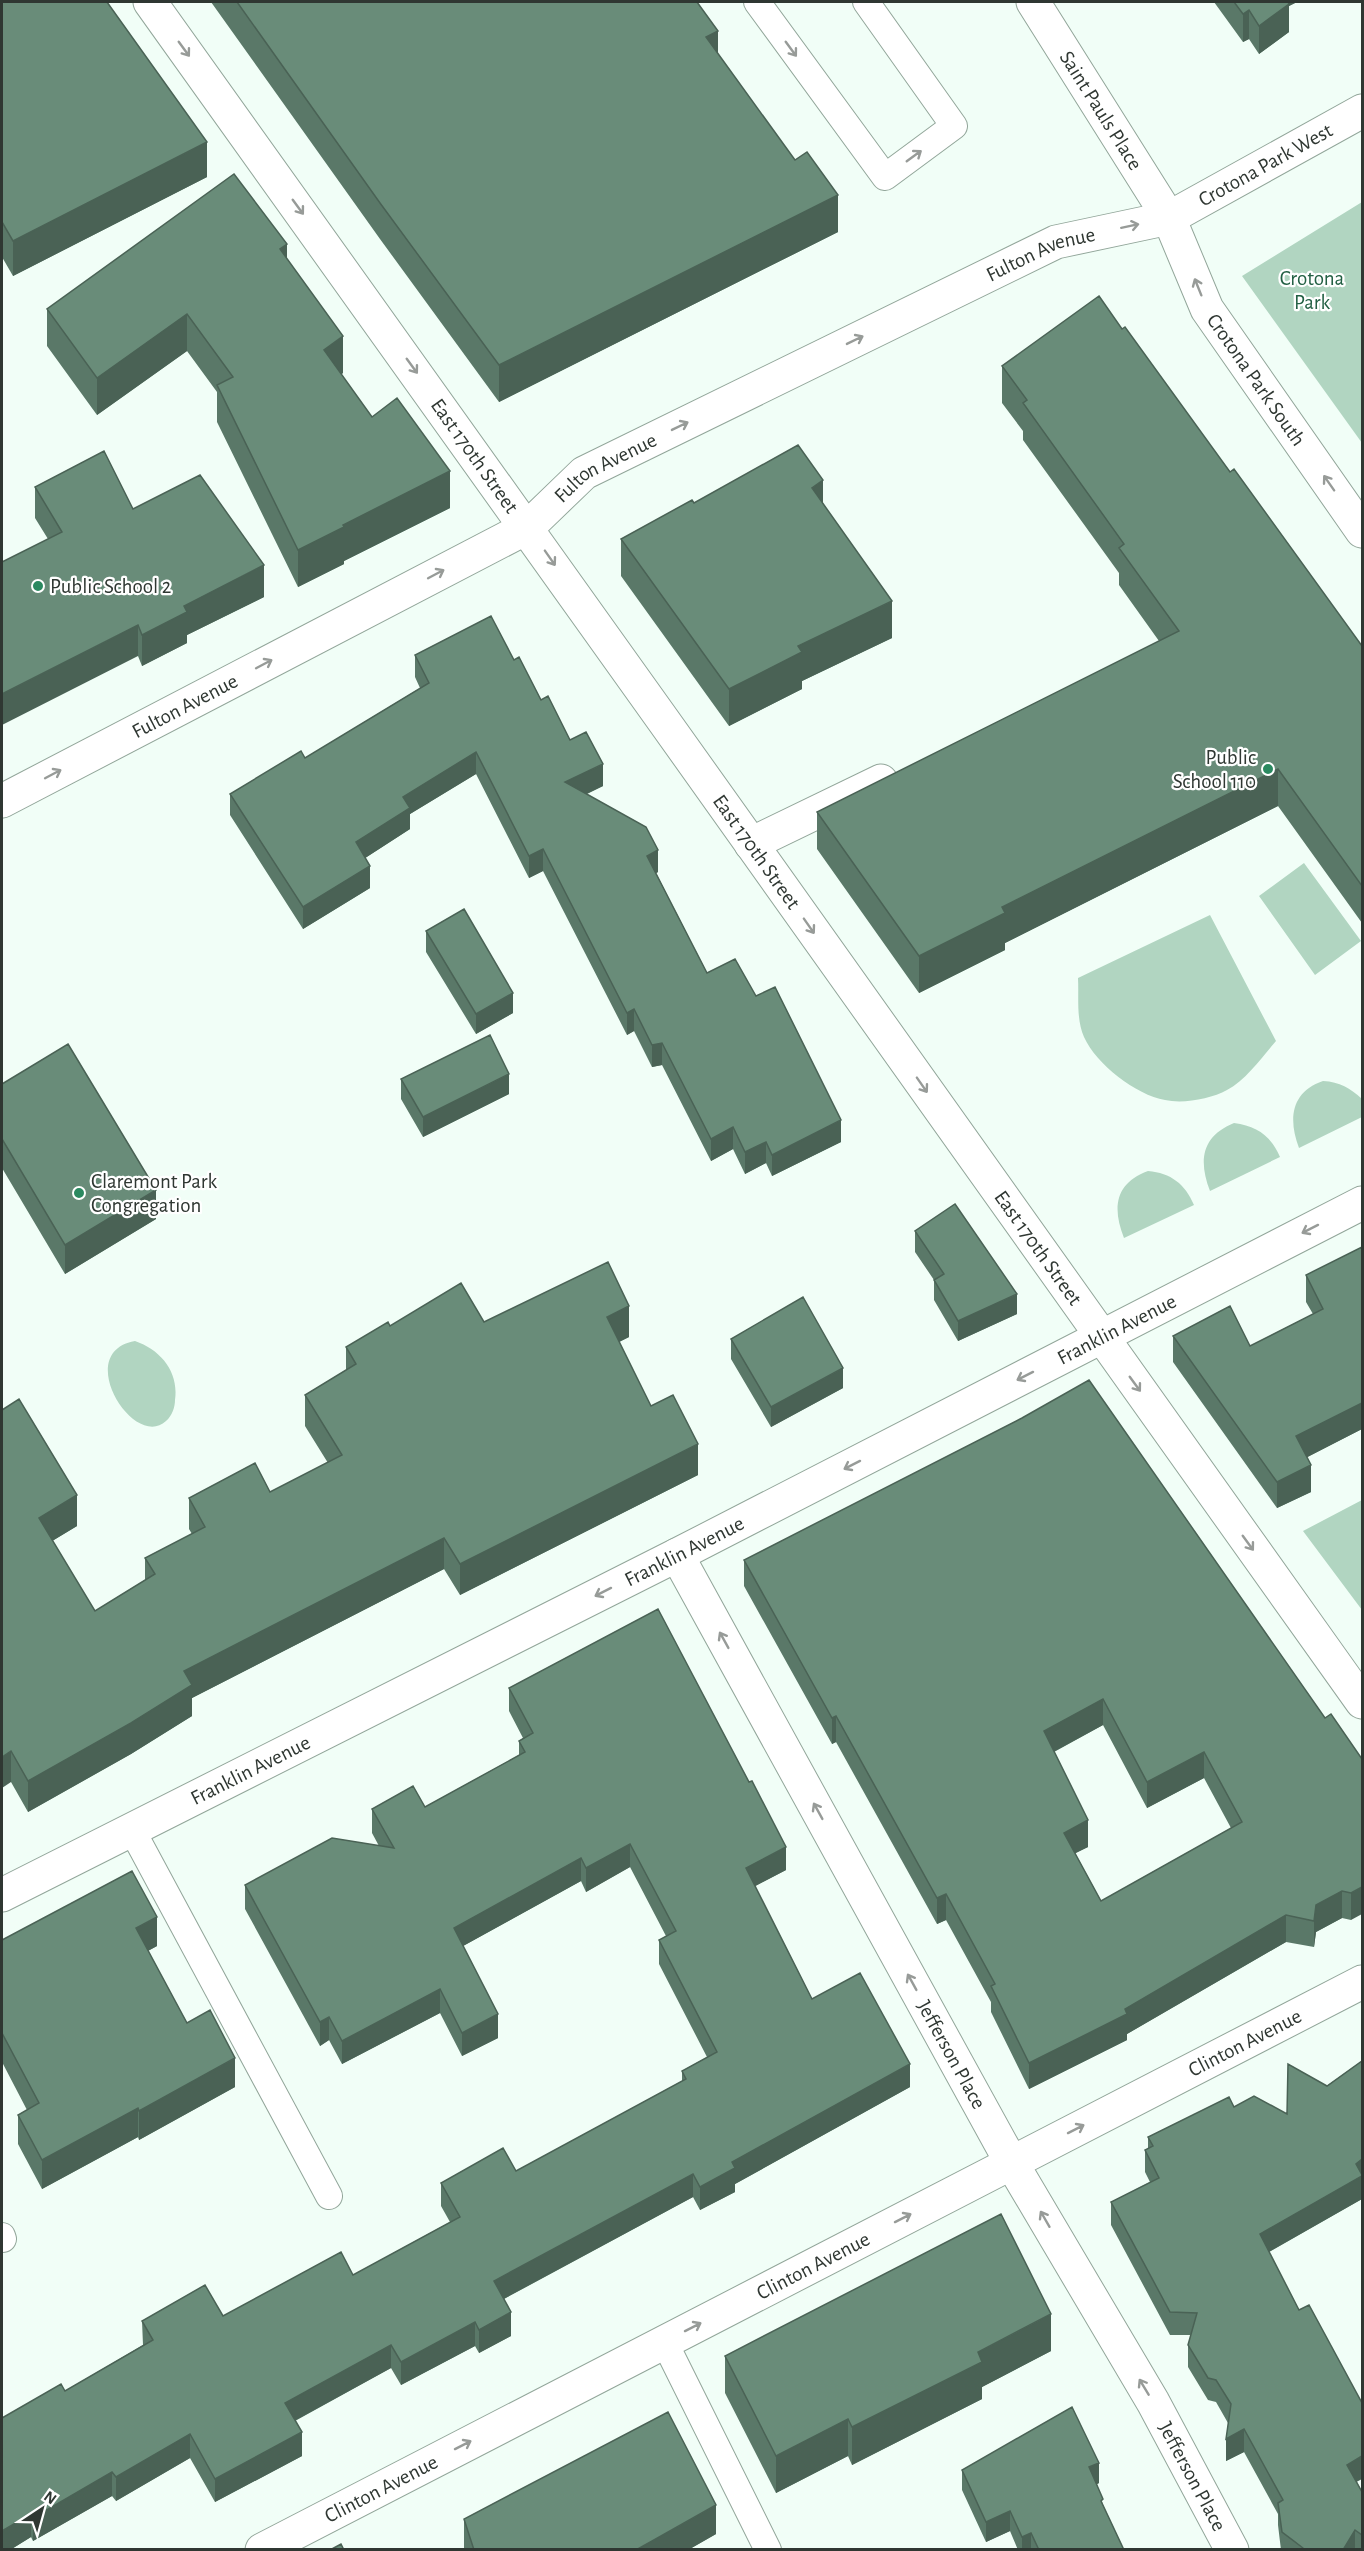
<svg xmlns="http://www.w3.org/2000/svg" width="1364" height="2551" font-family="'Alegreya Sans',sans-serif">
  <rect width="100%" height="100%" fill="#f1fef7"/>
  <path fill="#b1d5c1" d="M1362 202V443L1242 276Z
    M1304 863 1361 941 1315 975 1259 896Z
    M1210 915 1276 1041C1262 1057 1246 1080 1227 1090 1211 1099 1183 1104 1165 1100 1136 1095 1096 1064 1084 1037 1076 1019 1079 997 1078 978Z
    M1323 1081C1340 1082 1350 1088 1362 1099V1117L1299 1148C1288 1119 1291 1092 1323 1081Z
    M1234 1123C1257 1126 1271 1136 1280 1157L1210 1191C1198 1160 1202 1136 1234 1123Z
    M1148 1171C1171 1173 1185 1184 1194 1205L1124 1238C1112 1208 1115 1183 1148 1171Z
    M135 1341C161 1350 179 1372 175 1400 175 1407 172 1416 166 1421 134 1451 72 1352 135 1341Z
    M1362 1500V1610L1303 1531Z"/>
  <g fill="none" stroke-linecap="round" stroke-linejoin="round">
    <g stroke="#92a69a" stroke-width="28">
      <path id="service" d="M757 2 885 177 954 126 866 2
        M132 1830 329 2196
        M2 2236 3 2239
        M664 2341 768 2550"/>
    </g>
    <g stroke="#92a69a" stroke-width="35">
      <g id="minor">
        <path id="s1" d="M150 2C556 567 958 1136 1362 1702"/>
        <path id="s2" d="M1033 2 1169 218 1207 309 1362 531"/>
        <path id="s3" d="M2 801 528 527 584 473 1056 242 1169 218 1362 111"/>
        <path d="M751 844 881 781"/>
        <path id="s4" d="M677 1555 1011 2162 1153 2402 1232 2550"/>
        <path id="s5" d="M2 1895 677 1555 1362 1203"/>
        <path id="s6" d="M262 2550 1362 1982"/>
      </g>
    </g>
    <use href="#service" stroke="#fff" stroke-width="26"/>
    <use href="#minor" stroke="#fff" stroke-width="33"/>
  </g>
  <path fill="#5a7868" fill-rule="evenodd" d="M2 2 207 177 13 276 2 257Z
    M211 2H697L718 54 838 232 499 402 380 239Z
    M1214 2H1297L1289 6V32L1259 54 1249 39 1243 42Z
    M287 259 343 373 341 374 372 417 450 508 344 561V564L298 587 217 422V392L187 351 97 415 47 346V309Z
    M1122 329 1362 646V923L1278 806 1005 943V950L919 993 817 849V812L1159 641 1119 585V573L1023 440V431L1002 403V366Z
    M35 487 133 509 264 597 187 635V643L142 666 138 656 48 539 35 518Z
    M694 503 823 504 892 638 802 681V689L729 726 621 576V539Z
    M415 655 514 660 541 700 603 786 587 794 658 872 656 873 707 973 756 996 841 1142 772 1176 766 1163 745 1174 733 1149 711 1161 662 1065 652 1067 634 1031 627 1035 543 871 529 878 476 774 410 814V829L365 858 370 888 303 929 230 815V794L305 758 420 688 415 677Z
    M426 931 513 1013 476 1034 426 952Z
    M401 1079 509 1094 423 1137 401 1099Z
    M2 1084 156 1219 65 1274 2 1168Z
    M915 1231 1017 1314 958 1341 934 1300V1280L915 1252Z
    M1362 1247V1429L1307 1457 1311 1492 1277 1508 1173 1362V1336L1250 1346 1313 1314 1306 1302V1275Z
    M484 1322 629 1337 619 1342 651 1406 698 1475 460 1595 444 1569 192 1698V1716L131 1754 28 1812 11 1782 2 1410 77 1526 52 1541 95 1611 145 1580V1558L192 1534 189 1529V1498L270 1492 328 1463 305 1426V1395L346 1370V1347L390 1326Z
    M731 1339 843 1388 771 1427 731 1359Z
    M744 1560 1325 1718 1362 1759 1351 1920 1342 1918 1316 1932 1314 1947 1286 1942 1127 2034V2040L1029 2089 991 2012V2002L946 1920 937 1924 836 1742 832 1744 744 1586ZM1103 1725 1147 1808 1204 1778 1231 1828 1101 1901 1075 1853 1088 1847 1054 1752Z
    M509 1688 786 1870 755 1886 812 1999 910 2087 735 2184V2192L700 2210 693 2197 504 2299 511 2336 479 2353 475 2346 401 2385 391 2368 295 2421 302 2456 215 2502 190 2458 116 2501 112 2496 33 2541 31 2537 10 2550H2L65 2391 143 2345 142 2321 223 2316 353 2275 450 2222 441 2206V2183L516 2171 682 2081V2071L707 2057 659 1964V1940L666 1936 630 1867 586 1892 581 1881 463 1946 498 2038 462 2056 440 2013 342 2064 329 2040 320 2046 245 1909V1885L379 1846 372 1833V1809L425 1807 519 1755V1741L523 1738 509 1711Z
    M2 1940 157 1946 148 1951 187 2023 235 2087 139 2140 138 2137 42 2189 18 2144V2115L27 2110 2 2062Z
    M1362 2061V2199L1269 2252 1357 2482 1362 2492V2550H1281L1278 2525V2514L1244 2452 1226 2461 1228 2423 1216 2402 1208 2400 1188 2367V2345L1191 2335H1170L1111 2225V2202L1150 2182 1145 2172V2150L1148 2149V2137L1234 2107 1287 2114Z
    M1051 2351 982 2387V2399L852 2465 848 2456 776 2493 725 2393V2356Z
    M962 2470 1099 2483 1097 2484 1103 2505 1124 2550H1018L1010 2531 986 2542 962 2490Z
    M464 2519 716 2534 688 2550H464Z"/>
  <path fill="#4a6255" d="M1277 2H1297L1289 6V32L1259 54V26Z
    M1249 10V39L1243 42V14Z
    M718 31V67L706 37Z
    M207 142V177L13 276V241Z
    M838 195V232L499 402V365Z
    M287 244V281L280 249Z
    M187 314V351L97 415V378Z
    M343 336V373L324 387V350Z
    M450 471V508L344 561V564L298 587V550L343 525Z
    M823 480V518L812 488Z
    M264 565V597L187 635V643L142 666V635L184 606Z
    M892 601V638L802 681V689L729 726V689L798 646Z
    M138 625V656L2 725V694Z
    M476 752V774L410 814V829L356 864V842L403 797Z
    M603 764V786L565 804V782Z
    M1278 769V806L1005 943V950L919 993V956L1002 907Z
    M543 849V871L529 878V856Z
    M658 850V872L647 878V856Z
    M370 866V888L303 929V907Z
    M513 993V1013L476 1034V1014Z
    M634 1009V1031L627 1035V1013Z
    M662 1043V1065L652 1067V1045Z
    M509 1074V1094L423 1137V1117Z
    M841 1120V1142L772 1176V1155Z
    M733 1127V1149L711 1161V1139Z
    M766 1142V1163L745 1174V1152Z
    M156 1190V1219L65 1274V1245Z
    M1017 1294V1314L958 1341V1321Z
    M629 1306V1337L607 1348V1317Z
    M843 1368V1388L771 1427V1407Z
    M1362 1403V1429L1296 1463V1436Z
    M698 1444V1475L460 1595V1564Z
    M1311 1465V1492L1277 1508V1482Z
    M77 1495V1526L39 1549V1518Z
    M444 1538V1569L192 1698V1716L131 1754 28 1812V1781L184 1671Z
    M1103 1699V1725L1044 1757V1731Z
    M836 1716V1742L832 1744V1718Z
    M11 1751V1782L2 1788V1757Z
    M1204 1752V1778L1147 1808V1782Z
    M1088 1820V1847L1064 1859V1833Z
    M630 1844V1867L586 1892V1868Z
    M786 1847V1870L746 1891V1868Z
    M581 1858V1881L454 1951V1928Z
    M1362 1887V1914L1351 1920V1893Z
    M1342 1891V1918L1316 1932 1314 1947V1921L1316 1905Z
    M946 1894V1920L937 1924V1898Z
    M1286 1915V1942L1127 2034V2040L1029 2089V2063L1125 2009Z
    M157 1917V1946L136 1957V1928Z
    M440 1989V2013L342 2064V2041Z
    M498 2014V2038L462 2056V2033Z
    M329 2017V2040L320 2046V2022Z
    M235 2058V2087L139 2140V2111Z
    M910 2064V2087L735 2184V2192L700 2210V2187L732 2162Z
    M138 2108V2137L42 2189V2160Z
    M1362 2159V2199L1260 2257V2234Z
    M693 2174V2197L494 2304V2281Z
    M511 2312V2336L479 2353V2330Z
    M1051 2314V2351L982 2387V2399L852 2465V2427L978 2352Z
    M475 2322V2346L401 2385V2362Z
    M391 2345V2368L285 2426V2403Z
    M848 2419V2456L776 2493V2456Z
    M1244 2429V2452L1226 2461V2439Z
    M302 2432V2456L215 2502V2479Z
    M190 2434V2458L116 2501V2477Z
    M1362 2456V2479L1347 2487V2465Z
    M1099 2463V2483L1089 2488V2467Z
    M112 2472V2496L33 2541V2518Z
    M716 2505V2534L688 2550H636Z
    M1010 2511V2531L986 2542V2522Z
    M31 2514V2537L10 2550H2V2531Z
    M1355 2530V2550H1343Z
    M1031 2533V2550H1022V2537Z"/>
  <path fill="#698c79" stroke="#4a6255" stroke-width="1.5" fill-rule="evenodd" d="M2 2H107L207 142 13 241 2 222Z
    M237 2H697L718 31 706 37 795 160 807 152 838 195 499 365 380 203Z
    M1234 2H1288L1289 4 1259 26 1249 10 1243 14Z
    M234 174 287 244 280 249 343 336 324 350 372 417 397 398 450 471 343 525 344 527 298 550 217 385 233 377 187 314 97 378 47 309Z
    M1099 296 1122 329 1125 327 1230 472 1234 469 1362 646V886L1278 769 1002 907 1005 913 919 956 817 812 1179 631 1119 548 1124 544 1023 403 1027 400 1002 366Z
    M798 445 823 480 812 488 892 601 798 646 802 652 729 689 621 539 692 500 694 503Z
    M104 451 133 509 200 475 264 565 184 606 187 612 142 635 138 625 2 694V562L62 532 35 487Z
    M491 616 514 660 519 657 541 700 548 696 570 740 586 732 603 764 565 782 646 827 658 850 647 856 707 973 735 959 756 996 775 987 841 1120 772 1155 766 1142 745 1152 733 1127 711 1139 662 1043 652 1045 634 1009 627 1013 543 849 529 856 476 752 403 797 410 808 356 842 370 866 303 907 230 794 301 751 305 758 429 683 415 655Z
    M464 909 513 993 476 1014 426 931Z
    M490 1035 509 1074 423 1117 401 1079Z
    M68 1044 156 1190 65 1245 2 1139V1084Z
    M955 1204 1017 1294 958 1321 934 1280 944 1274 915 1231Z
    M1362 1247V1403L1296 1436 1311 1465 1277 1482 1173 1336 1230 1306 1250 1346 1323 1309 1306 1275Z
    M608 1262 629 1306 607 1317 651 1406 673 1395 698 1444 460 1564 444 1538 184 1671 192 1685 131 1723 28 1781 11 1751 2 1757V1410L19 1399 77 1495 39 1518 95 1611 155 1574 145 1558 205 1527 189 1498 255 1463 270 1492 342 1455 305 1395 356 1364 346 1347 388 1322 390 1326 461 1283 484 1322Z
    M803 1297 843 1368 771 1407 731 1339Z
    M1089 1380 1325 1718 1331 1714 1362 1759V1887L1351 1893 1342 1891 1316 1905 1314 1921 1286 1915 1125 2009 1127 2014 1029 2063 991 1986 995 1984 946 1894 937 1898 836 1716 832 1718 744 1560 1022 1418ZM1103 1699 1147 1782 1204 1752 1242 1822 1101 1901 1064 1833 1088 1820 1044 1731Z
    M658 1609 749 1782 752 1781 786 1847 746 1868 812 1999 860 1973 910 2064 732 2162 735 2168 700 2187 693 2174 494 2281 511 2312 479 2330 475 2322 401 2362 391 2345 285 2403 302 2432 215 2479 190 2434 116 2477 112 2472 33 2518 31 2514 2 2531V2418L61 2384 65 2391 153 2340 142 2321 205 2285 223 2316 341 2252 353 2275 460 2217 441 2183 503 2148 516 2171 686 2079 682 2071 717 2052 659 1940 676 1931 630 1844 586 1868 581 1858 454 1928 498 2014 462 2033 440 1989 342 2041 329 2017 320 2022 245 1885 332 1838 394 1848 372 1809 413 1786 425 1807 525 1752 519 1741 533 1733 509 1688Z
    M132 1871 157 1917 136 1928 187 2023 210 2010 235 2058 139 2111 138 2108 42 2160 18 2115 39 2103 2 2033V1940Z
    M1362 2061V2159L1356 2164 1362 2175V2176L1260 2234 1299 2310 1309 2305 1362 2403V2456L1347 2465 1362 2492V2535L1355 2530 1343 2550H1303V2548L1282 2532 1278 2503 1283 2500 1244 2429 1226 2439 1231 2404 1216 2380 1208 2378 1188 2345 1197 2313 1170 2312 1111 2202 1159 2178 1145 2150 1153 2146 1148 2137 1229 2097 1234 2107 1254 2096 1287 2114 1288 2064 1327 2086Z
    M1001 2214 1051 2314 978 2352 982 2362 852 2427 848 2419 776 2456 725 2356Z
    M1072 2407 1099 2463 1089 2467 1103 2499 1101 2501 1124 2550H1039L1031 2533 1022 2537 1010 2511 986 2522 962 2470Z
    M668 2412 716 2505 636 2550H474L464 2519Z
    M341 2544 344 2550H330Z"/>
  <defs><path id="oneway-shaft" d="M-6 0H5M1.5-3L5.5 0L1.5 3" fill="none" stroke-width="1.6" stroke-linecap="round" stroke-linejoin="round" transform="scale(1.5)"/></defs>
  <g stroke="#979b98">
    <use href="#oneway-shaft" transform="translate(184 49) rotate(54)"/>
    <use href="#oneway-shaft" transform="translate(791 49) rotate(54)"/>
    <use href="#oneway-shaft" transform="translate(914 156) rotate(-36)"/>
    <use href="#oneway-shaft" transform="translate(298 207) rotate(54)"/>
    <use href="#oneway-shaft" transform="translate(1130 226) rotate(-12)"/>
    <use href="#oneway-shaft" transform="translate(1198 287) rotate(-112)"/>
    <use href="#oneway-shaft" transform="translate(855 340) rotate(-26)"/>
    <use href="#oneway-shaft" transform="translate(412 366) rotate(54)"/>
    <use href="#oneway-shaft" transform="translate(680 426) rotate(-26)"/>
    <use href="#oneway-shaft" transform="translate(1329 483) rotate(-125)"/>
    <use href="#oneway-shaft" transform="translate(550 558) rotate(55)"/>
    <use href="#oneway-shaft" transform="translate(436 574) rotate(-28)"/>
    <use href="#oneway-shaft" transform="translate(264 664) rotate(-28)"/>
    <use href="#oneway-shaft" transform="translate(53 774) rotate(-28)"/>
    <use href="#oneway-shaft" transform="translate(809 926) rotate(55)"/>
    <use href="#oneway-shaft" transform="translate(922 1085) rotate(55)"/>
    <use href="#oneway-shaft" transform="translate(1310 1229) rotate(153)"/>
    <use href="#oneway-shaft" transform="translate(1025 1376) rotate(153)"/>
    <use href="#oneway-shaft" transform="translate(1135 1384) rotate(54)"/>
    <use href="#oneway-shaft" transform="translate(852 1465) rotate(153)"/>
    <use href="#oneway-shaft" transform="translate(1248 1543) rotate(54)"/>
    <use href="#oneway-shaft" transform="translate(603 1592) rotate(153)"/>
    <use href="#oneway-shaft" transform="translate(724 1640) rotate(-119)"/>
    <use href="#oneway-shaft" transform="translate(818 1811) rotate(-119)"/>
    <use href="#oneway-shaft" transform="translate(912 1982) rotate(-119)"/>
    <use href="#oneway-shaft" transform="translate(1076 2129) rotate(-27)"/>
    <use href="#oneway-shaft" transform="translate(903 2218) rotate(-27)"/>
    <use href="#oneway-shaft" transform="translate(1045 2219) rotate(-120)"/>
    <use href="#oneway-shaft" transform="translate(693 2327) rotate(-27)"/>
    <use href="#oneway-shaft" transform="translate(1144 2387) rotate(-121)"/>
    <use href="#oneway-shaft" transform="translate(463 2445) rotate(-27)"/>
  </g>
  <g fill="#2b8960" stroke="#fff" stroke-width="2">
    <circle cx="38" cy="586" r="6"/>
    <circle cx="1268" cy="769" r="6"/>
    <circle cx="79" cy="1193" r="6"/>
  </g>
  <g text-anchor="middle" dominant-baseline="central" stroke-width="4.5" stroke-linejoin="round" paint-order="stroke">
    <g font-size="21" fill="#2f3732" stroke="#fff">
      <text stroke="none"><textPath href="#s2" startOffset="128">Saint Pauls Place</textPath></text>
      <text stroke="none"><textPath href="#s3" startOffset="1422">Crotona Park West</textPath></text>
      <text stroke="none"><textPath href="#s3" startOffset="1178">Fulton Avenue</textPath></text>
      <text stroke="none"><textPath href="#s2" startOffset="440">Crotona Park South</textPath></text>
      <text stroke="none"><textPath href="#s1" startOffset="558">East 170th Street</textPath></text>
      <text stroke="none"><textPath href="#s3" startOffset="692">Fulton Avenue</textPath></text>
      <text stroke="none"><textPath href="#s3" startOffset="206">Fulton Avenue</textPath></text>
      <text stroke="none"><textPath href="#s1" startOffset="1044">East 170th Street</textPath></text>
      <text stroke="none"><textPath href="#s1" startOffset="1530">East 170th Street</textPath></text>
      <text stroke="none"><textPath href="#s5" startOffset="1250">Franklin Avenue</textPath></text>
      <text stroke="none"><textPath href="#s5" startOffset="764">Franklin Avenue</textPath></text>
      <text stroke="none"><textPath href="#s5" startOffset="278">Franklin Avenue</textPath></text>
      <text stroke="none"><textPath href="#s6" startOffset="1106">Clinton Avenue</textPath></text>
      <text stroke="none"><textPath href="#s4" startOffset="570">Jefferson Place</textPath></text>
      <text stroke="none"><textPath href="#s6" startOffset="620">Clinton Avenue</textPath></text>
      <text stroke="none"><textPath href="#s4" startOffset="1056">Jefferson Place</textPath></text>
      <text stroke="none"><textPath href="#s6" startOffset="134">Clinton Avenue</textPath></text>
    </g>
    <g font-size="21" fill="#236044" stroke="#fff">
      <text x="1312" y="278">Crotona<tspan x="1312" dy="24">Park</tspan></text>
    </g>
    <g font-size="21" fill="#2f3732" stroke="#fff" text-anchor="start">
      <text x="50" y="586">Public School 2</text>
      <text x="1256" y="757" text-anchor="end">Public<tspan x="1256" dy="24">School 110</tspan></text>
      <text x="91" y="1181">Claremont Park<tspan x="91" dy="24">Congregation</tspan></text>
    </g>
  </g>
  <rect width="1364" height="2551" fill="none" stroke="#2f3732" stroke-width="6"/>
  <g transform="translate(42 2509) rotate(36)" stroke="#ffffff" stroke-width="4.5" paint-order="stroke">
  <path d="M0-4.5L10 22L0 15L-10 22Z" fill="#2f3732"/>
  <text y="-9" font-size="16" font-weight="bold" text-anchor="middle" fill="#2f3732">N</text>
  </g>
</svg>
